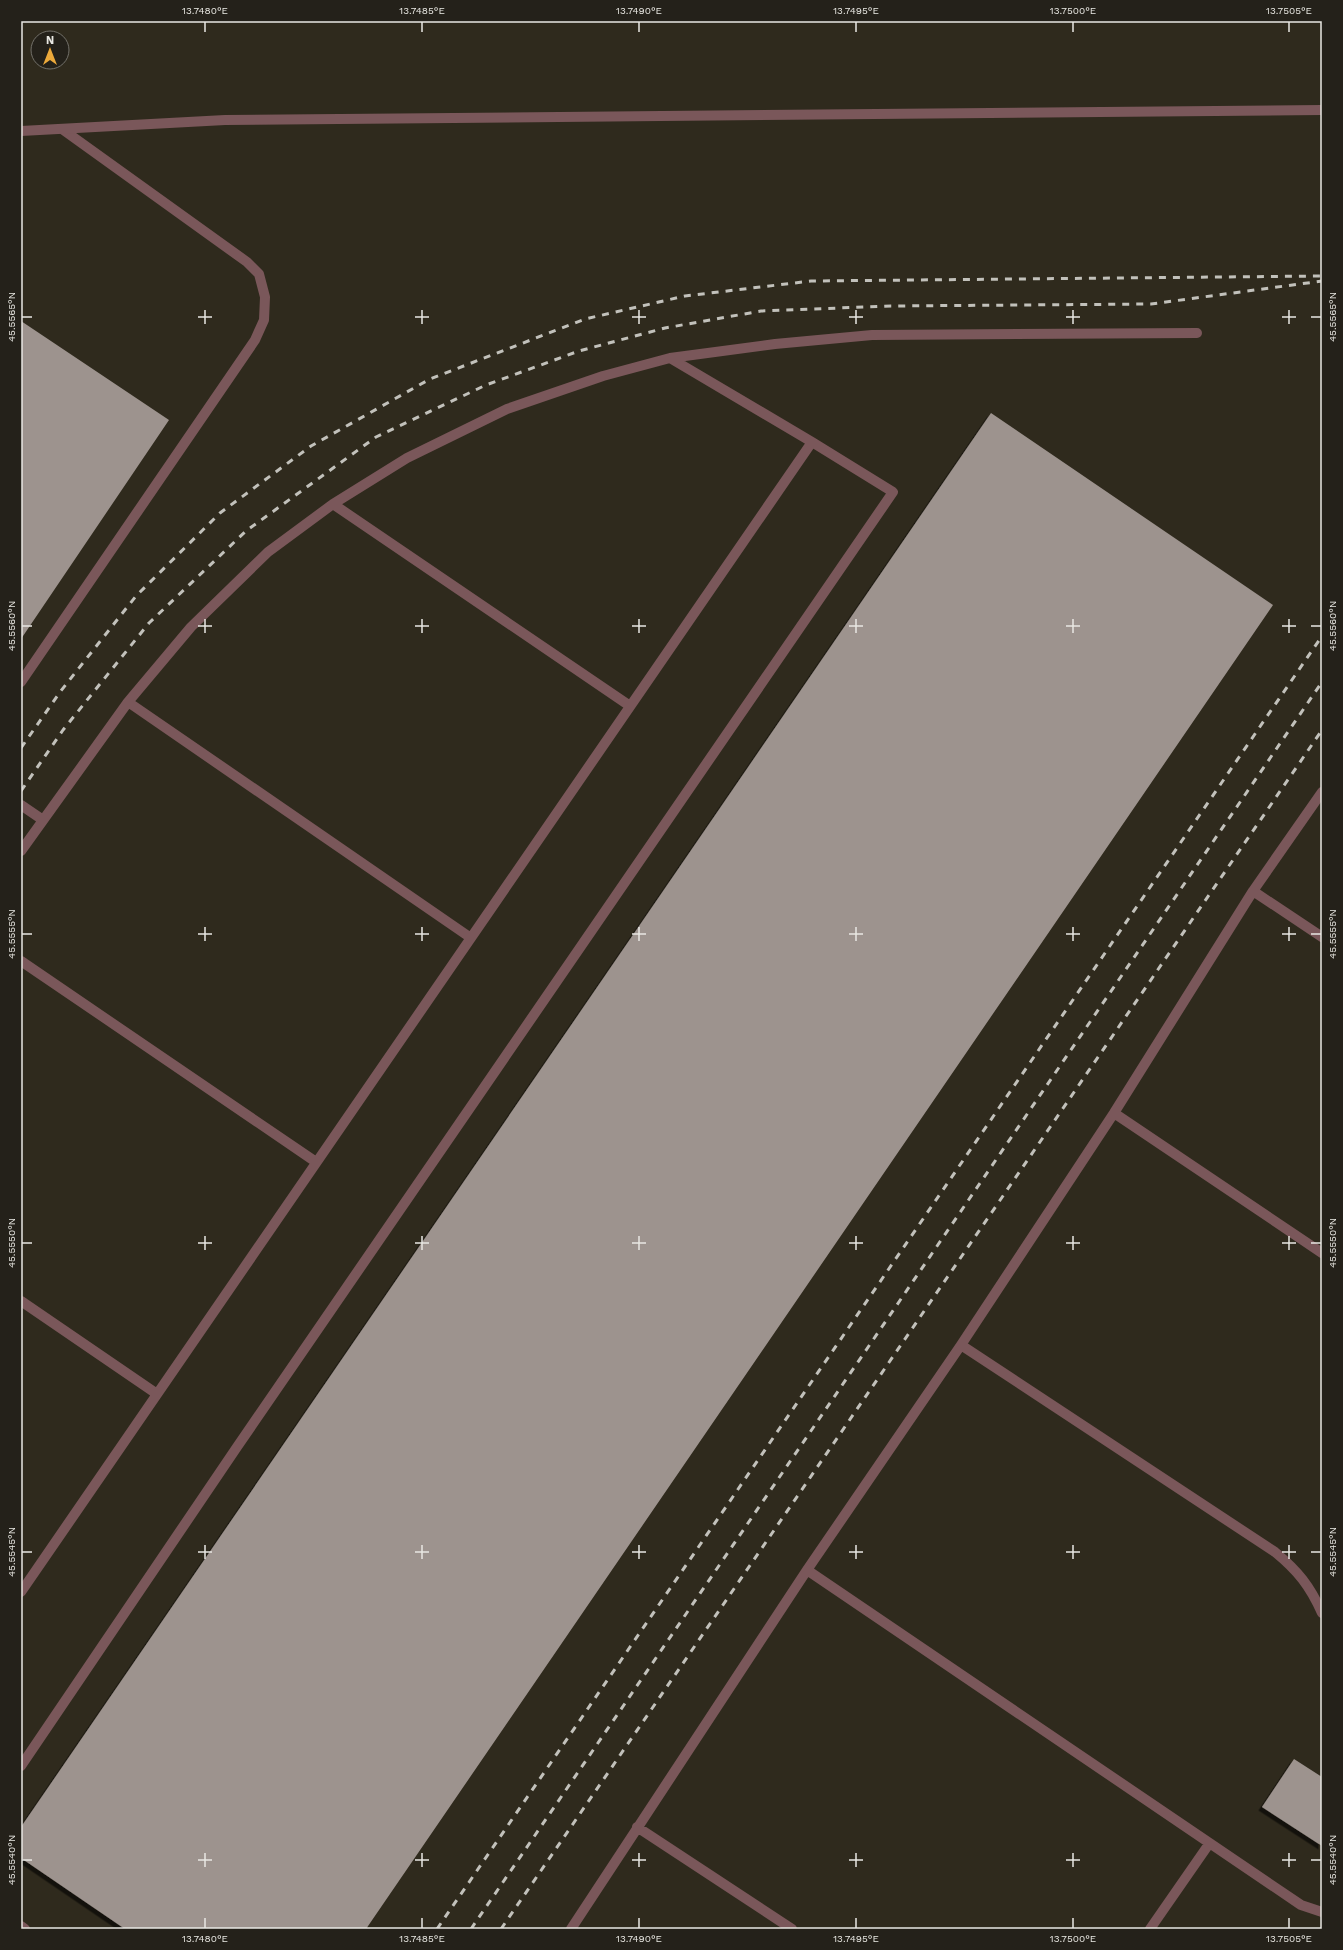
<svg xmlns="http://www.w3.org/2000/svg" width="1343" height="1950" font-family="'Work Sans',sans-serif">
  <defs>
    <filter id="shadow"><feDropShadow dx="-3.5" dy="3.5" stdDeviation="0" flood-color="#0009"/></filter>
  </defs>
  <rect width="100%" height="100%" fill="#24211a"/>
  <path fill="#2f2a1d" fill-rule="evenodd" d="M21 21H1322V1929H21ZM38 38H62V62H38Z"/>
  <path fill="#9d938e" filter="url(#shadow)" d="M21 321 169 420 21 639Z
    M991 413 1273 605 366 1929H125L21 1858V1827Z
    M1294 1759 1322 1777V1846L1262 1807Z"/>
  <g fill="none" stroke-linecap="round" stroke-linejoin="round">
    <path stroke="#7a575a" stroke-width="10" d="M333 504 630 706
      M21 682 255 340 264 320 265 297 259 274 247 262 62 129
      M128 702 471 938
      M21 805 43 820
      M21 851 128 702 191 627 268 552 333 504 407 458 507 409 603 376 670 358 775 344 872 335 1197 333
      M1253 891 1322 937
      M21 961 316 1162
      M1114 1113 1322 1253
      M21 1301 157 1394
      M961 1345 1275 1552C1298 1571 1310 1586 1322 1613
      M807 1570 1301 1905 1322 1912
      M21 1592 812 442
      M21 1766 237 1447 893 492 812 442 670 358
      M637 1827 792 1929
      M21 1926 25 1929
      M571 1929 807 1570 961 1345 1114 1113 1253 891 1322 792
      M1150 1929 1209 1844"/>
    <path stroke="#7a575a" stroke-width="10" d="M21 131 225 120 1322 110"/>
    <path stroke="#c2c1bb" stroke-width="3" stroke-dasharray="7 7" stroke-linecap="butt" d="M21 748 60 692 136 596 220 513 311 446 430 379 585 319 685 296 811 281 1322 276
      M21 791 63 730 149 623 246 531 376 437 486 385 579 351 665 328 761 311 891 306 1151 304 1322 281
      M437 1929 1322 636
      M471 1929 1322 682
      M501 1929 1322 730"/>
  </g>
  <path fill="none" stroke="#e9e8e3" stroke-width="1.5" d="M205 22V32M422 22V32M639 22V32M856 22V32M1073 22V32M1289 22V32M205 310V324M422 310V324M639 310V324M856 310V324M1073 310V324M1289 310V324M22 317H32M198 317H212M415 317H429M632 317H646M849 317H863M1066 317H1080M1282 317H1296M1311 317H1321M205 619V633M422 619V633M639 619V633M856 619V633M1073 619V633M1289 619V633M22 626H32M198 626H212M415 626H429M632 626H646M849 626H863M1066 626H1080M1282 626H1296M1311 626H1321M205 927V941M422 927V941M639 927V941M856 927V941M1073 927V941M1289 927V941M22 934H32M198 934H212M415 934H429M632 934H646M849 934H863M1066 934H1080M1282 934H1296M1311 934H1321M205 1236V1250M422 1236V1250M639 1236V1250M856 1236V1250M1073 1236V1250M1289 1236V1250M22 1243H32M198 1243H212M415 1243H429M632 1243H646M849 1243H863M1066 1243H1080M1282 1243H1296M1311 1243H1321M205 1545V1559M422 1545V1559M639 1545V1559M856 1545V1559M1073 1545V1559M1289 1545V1559M22 1552H32M198 1552H212M415 1552H429M632 1552H646M849 1552H863M1066 1552H1080M1282 1552H1296M1311 1552H1321M205 1853V1867M422 1853V1867M639 1853V1867M856 1853V1867M1073 1853V1867M1289 1853V1867M22 1860H32M198 1860H212M415 1860H429M632 1860H646M849 1860H863M1066 1860H1080M1282 1860H1296M1311 1860H1321M205 1918V1928M422 1918V1928M639 1918V1928M856 1918V1928M1073 1918V1928M1289 1918V1928"/>
  <rect width="1343" height="1950" fill="none" stroke="#24211a" stroke-width="44"/>
  <g transform="translate(50 50)"><circle r="19" fill="#24211a" stroke="#73716a"/>
  <path d="M0-3L7 15L0 10L-7 15Z" fill="#eca93b"/>
  <text y="-6" font-size="11" font-weight="bold" text-anchor="middle" fill="#e9e8e3">N</text>
  </g>
  <rect x="22" y="22" width="1299" height="1906" fill="none" stroke="#e9e8e3" stroke-width="1.5"/>
  <g font-size="10" text-anchor="middle" fill="#e9e8e3">
    <text x="205" y="14">13.7480°E</text>
    <text x="422" y="14">13.7485°E</text>
    <text x="639" y="14">13.7490°E</text>
    <text x="856" y="14">13.7495°E</text>
    <text x="1073" y="14">13.7500°E</text>
    <text x="1289" y="14">13.7505°E</text>
    <text transform="translate(11 317) rotate(-90)" y="4">45.5565°N</text>
    <text transform="translate(1332 317) rotate(-90)" y="4">45.5565°N</text>
    <text transform="translate(11 626) rotate(-90)" y="4">45.5560°N</text>
    <text transform="translate(1332 626) rotate(-90)" y="4">45.5560°N</text>
    <text transform="translate(11 934) rotate(-90)" y="4">45.5555°N</text>
    <text transform="translate(1332 934) rotate(-90)" y="4">45.5555°N</text>
    <text transform="translate(11 1243) rotate(-90)" y="4">45.5550°N</text>
    <text transform="translate(1332 1243) rotate(-90)" y="4">45.5550°N</text>
    <text transform="translate(11 1552) rotate(-90)" y="4">45.5545°N</text>
    <text transform="translate(1332 1552) rotate(-90)" y="4">45.5545°N</text>
    <text transform="translate(11 1860) rotate(-90)" y="4">45.5540°N</text>
    <text transform="translate(1332 1860) rotate(-90)" y="4">45.5540°N</text>
    <text x="205" y="1942">13.7480°E</text>
    <text x="422" y="1942">13.7485°E</text>
    <text x="639" y="1942">13.7490°E</text>
    <text x="856" y="1942">13.7495°E</text>
    <text x="1073" y="1942">13.7500°E</text>
    <text x="1289" y="1942">13.7505°E</text>
  </g>
</svg>
